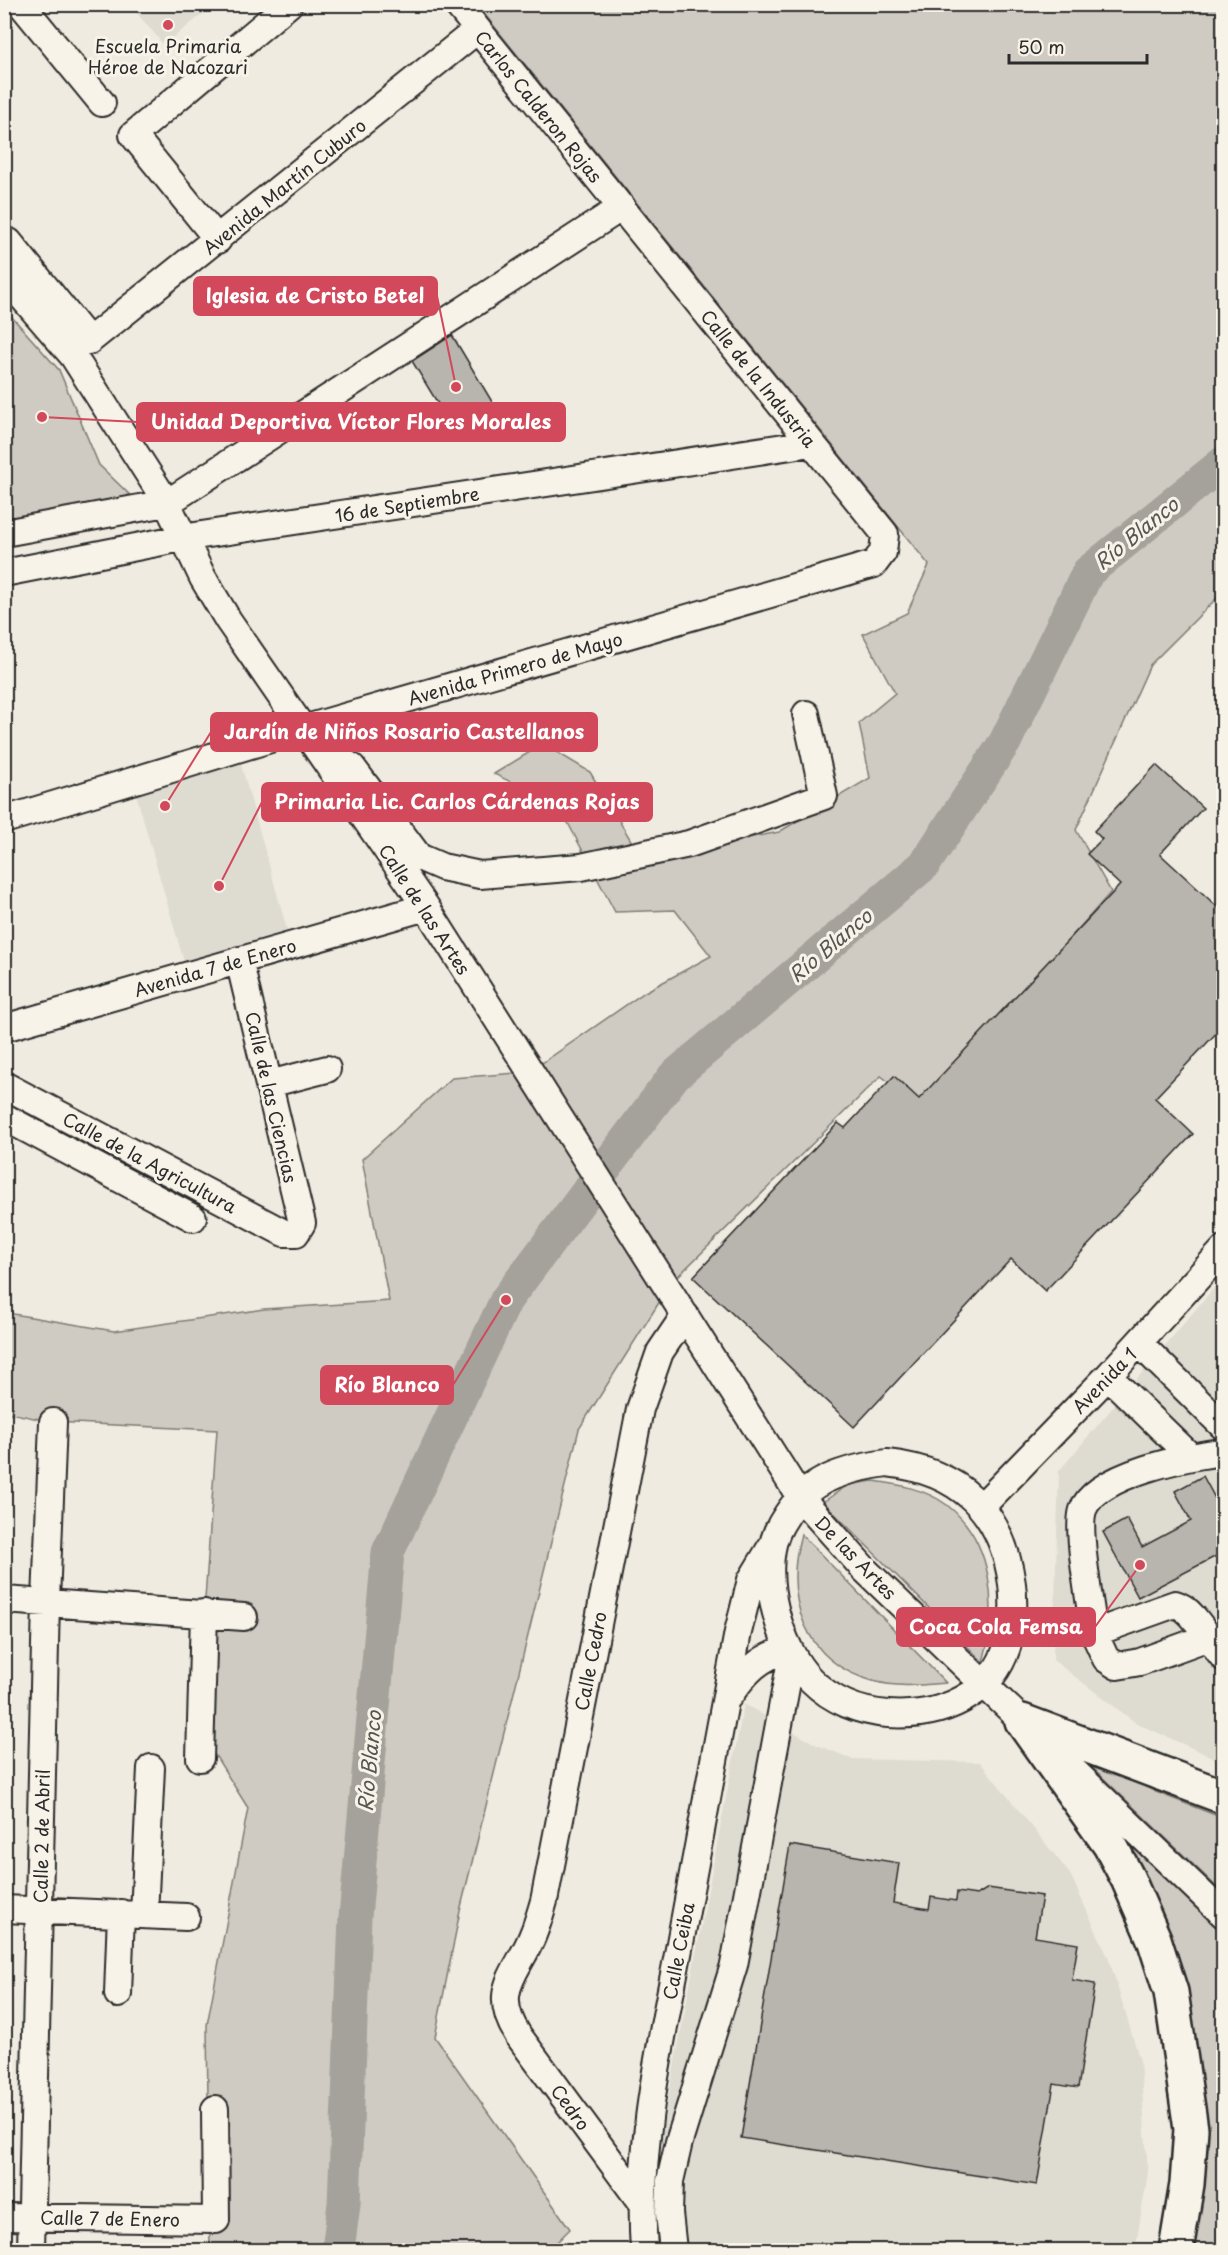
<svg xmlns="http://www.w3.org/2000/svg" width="1228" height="2255" font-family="'Playpen Sans',sans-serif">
  <rect width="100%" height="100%" fill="#efebe0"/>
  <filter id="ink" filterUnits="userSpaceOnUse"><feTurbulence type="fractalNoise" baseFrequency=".0167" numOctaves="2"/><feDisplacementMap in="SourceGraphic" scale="12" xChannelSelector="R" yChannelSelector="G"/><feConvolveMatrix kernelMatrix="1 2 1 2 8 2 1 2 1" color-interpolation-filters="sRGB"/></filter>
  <g filter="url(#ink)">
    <path fill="#dedbd1" d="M130 5H214L164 45Z
      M238 754 288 933 184 962 134 787Z
      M1223 1277V1762L1136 1723 1053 1660 1059 1471Z
      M744 1704 817 1745 852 1759 980 1762 1070 1874 1109 1959 1140 2061 1148 2173 1135 2250H657L650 2192Z"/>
    <path fill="#cfcbc2" stroke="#7d7b76" stroke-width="1.5" d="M477 5H1223V592L1150 665 1076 830 1111 892 921 1106 881 1076 672 1282 579 1429 460 1911 435 2037 570 2229 549 2250H210L207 2025 248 1808 208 1744 204 1613 217 1430 53 1422 5 1412 4 1306 13 1314 114 1331 264 1309 389 1301 362 1159 452 1078 529 1072 645 992 711 956 675 910 615 912 558 804 494 774 543 744 590 772 642 859 779 832 870 778 859 723 895 693 863 634 907 613 929 565Z
      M4 308 59 370 99 465 132 497 5 519Z
      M873 1481C897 1484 926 1489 947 1505 994 1542 998 1609 983 1662L823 1502 848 1485Z
      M801 1534 946 1683C922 1685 897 1688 873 1681 803 1662 784 1597 801 1534Z
      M1075 1751 1156 1792 1223 1818V1893Z
      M1118 1833 1223 1934 1224 2240 1217 2250H1187L1199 2131Z"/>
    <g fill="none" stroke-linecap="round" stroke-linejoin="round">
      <path stroke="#a4a29a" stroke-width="33" d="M338 2250 344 2204 355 1917 388 1552 506 1300 674 1076 924 865 1005 742 1088 572 1224 462"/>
    </g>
    <path fill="#b8b5ae" stroke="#2b2b2b" stroke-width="1.5" d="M452 335 500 415 460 440 412 361Z
      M1156 765 1203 808 1160 854 1224 913V1025L1155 1098 1193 1134 1045 1291 1011 1259 854 1427 693 1277 838 1123 845 1128 894 1076 919 1099 1120 885 1087 854 1102 839 1094 831Z
      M1203 1476 1224 1515V1552L1138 1597 1103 1532 1127 1519 1142 1547 1191 1521 1175 1491Z
      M790 1845 899 1863 893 1903 929 1909 931 1897 956 1901 957 1892 977 1895 988 1888 1042 1896 1035 1937 1078 1944 1072 1980 1095 1984 1078 2088 1054 2084 1037 2185 741 2138Z"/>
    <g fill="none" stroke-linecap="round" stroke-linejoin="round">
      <g stroke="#2b2b2b" stroke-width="30">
        <path id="minor" d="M21 4 102 103
          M218 240 133 135 289 4
          M9 242 89 341 477 30
          M4 276 73 356 167 503 203 578 228 620 426 907 800 1497 865 1570 1224 1915
          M4 533 167 503 622 207
          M4 573 182 538 811 443
          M322 749 352 767 419 857 442 867 480 875 581 867 689 844 824 796 806 714
          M4 820 303 729 874 564 883 552 885 534 457 4
          M4 1028 426 907
          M269 1084 327 1069
          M4 1085 284 1233H296L302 1223 239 960
          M4 1117 193 1218
          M1139 1343 1224 1427
          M1108 1376 1190 1456
          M1224 1452C1191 1455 1094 1475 1083 1510 1076 1531 1091 1607 1094 1633L1175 1604C1193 1608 1211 1643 1224 1658
          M887 1463C959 1471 1002 1510 1012 1584 1017 1626 1008 1672 970 1695 945 1711 918 1716 888 1714 860 1712 832 1701 811 1680 779 1649 759 1574 777 1532 782 1521 792 1506 800 1498 821 1475 857 1467 887 1463Z
          M981 1507 1108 1376 1224 1249
          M4 1600 244 1617
          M1094 1633 1106 1659 1117 1666 1140 1662 1206 1638
          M729 1696C745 1673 760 1656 788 1650
          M200 1758 204 1613
          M4 1909 186 1917
          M144 1915 151 1768
          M118 1994 121 1913
          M641 2202 518 2035C489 1989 519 1973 534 1932 538 1922 541 1911 544 1901L640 1409 660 1352 685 1315
          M4 2217 216 2220 215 2109
          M31 2250 46 1601 53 1422
          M644 2250C637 2150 659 2052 678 1954 698 1846 718 1739 738 1632L751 1580 771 1547
          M673 2250 669 2213 670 2181 679 2142 734 1965 792 1655"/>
      </g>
      <g stroke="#2b2b2b" stroke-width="38">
        <path id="highway" d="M1022 1721 1110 1845 1128 1879 1154 1939 1171 1992 1191 2129 1187 2184 1176 2250
          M1022 1721 1224 1797"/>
      </g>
      <use href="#minor" stroke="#f7f3e8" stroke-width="26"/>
      <use href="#highway" stroke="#f7f3e8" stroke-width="33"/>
    </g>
  </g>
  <circle fill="#d1495b" stroke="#f7f3e8" stroke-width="2" cx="168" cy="25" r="6"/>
  <g text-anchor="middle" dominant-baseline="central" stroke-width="6" stroke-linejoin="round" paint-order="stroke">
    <g font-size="18" fill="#2b2b2b" stroke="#f7f3e8">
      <text x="168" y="45">Escuela Primaria<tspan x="168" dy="21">Héroe de Nacozari</tspan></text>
    </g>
    <g font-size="18" fill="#2b2b2b" stroke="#f7f3e8">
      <text transform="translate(539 106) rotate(51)">Carlos Calderon Rojas</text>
      <text transform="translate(284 186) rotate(-39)">Avenida Martín Cuburo</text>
      <text transform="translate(759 378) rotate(51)">Calle de la Industria</text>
      <text transform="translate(407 504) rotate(-9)">16 de Septiembre</text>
      <text transform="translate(515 668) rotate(-16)">Avenida Primero de Mayo</text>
      <text transform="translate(425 909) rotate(57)">Calle de las Artes</text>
      <text transform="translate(215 967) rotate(-16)">Avenida 7 de Enero</text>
      <text transform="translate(272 1097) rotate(77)">Calle de las Ciencias</text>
      <text transform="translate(150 1162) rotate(28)">Calle de la Agricultura</text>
      <text transform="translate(1104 1380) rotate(-46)">Avenida 1</text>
      <text transform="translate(856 1557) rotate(46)">De las Artes</text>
      <text transform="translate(590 1661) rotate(-79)">Calle Cedro</text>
      <text transform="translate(41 1836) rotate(-89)">Calle 2 de Abril</text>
      <text transform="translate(678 1951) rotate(-79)">Calle Ceiba</text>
      <text transform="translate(571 2107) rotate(54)">Cedro</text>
      <text transform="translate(110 2218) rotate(1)">Calle 7 de Enero</text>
    </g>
    <g font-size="20" font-style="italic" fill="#555552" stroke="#f7f3e8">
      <text transform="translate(1136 533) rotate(-39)">Río Blanco</text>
      <text transform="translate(830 945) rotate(-40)">Río Blanco</text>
      <text transform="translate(369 1761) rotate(-85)">Río Blanco</text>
    </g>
  </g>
  <path fill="none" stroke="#d1495b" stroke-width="2" d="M456 387L437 296M42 417L137 422M165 806L211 732M219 886L262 802M506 1300L453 1385M1140 1565L1095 1627"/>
  <g fill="#d1495b" stroke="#f7f3e8" stroke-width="2">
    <circle cx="456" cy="387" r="6"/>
    <circle cx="42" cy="417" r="6"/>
    <circle cx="165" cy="806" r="6"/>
    <circle cx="219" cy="886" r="6"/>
    <circle cx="506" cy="1300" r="6"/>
    <circle cx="1140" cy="1565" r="6"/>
  </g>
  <g fill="#d1495b" stroke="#d1495b" stroke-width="2">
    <rect x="194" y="277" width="243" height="38" rx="6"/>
    <rect x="137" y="403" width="428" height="38" rx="6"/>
    <rect x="211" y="713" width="386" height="38" rx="6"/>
    <rect x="262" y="783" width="390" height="38" rx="6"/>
    <rect x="321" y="1366" width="132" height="38" rx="6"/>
    <rect x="897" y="1608" width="198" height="38" rx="6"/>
  </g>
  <g font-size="20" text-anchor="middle" font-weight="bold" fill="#fff">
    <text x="315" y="303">Iglesia de Cristo Betel</text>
    <text x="351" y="429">Unidad Deportiva Víctor Flores Morales</text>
    <text x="404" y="739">Jardín de Niños Rosario Castellanos</text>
    <text x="457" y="809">Primaria Lic. Carlos Cárdenas Rojas</text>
    <text x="387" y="1392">Río Blanco</text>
    <text x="996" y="1634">Coca Cola Femsa</text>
  </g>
  <rect width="1228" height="2255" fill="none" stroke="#f7f3e8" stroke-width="24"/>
  <rect x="12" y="12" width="1204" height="2231" fill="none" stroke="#2b2b2b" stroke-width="2" filter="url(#ink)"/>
  <path d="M1009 54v9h138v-9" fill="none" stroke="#2b2b2b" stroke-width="3"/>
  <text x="1018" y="54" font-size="18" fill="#2b2b2b" stroke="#f7f3e8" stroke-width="4.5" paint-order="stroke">50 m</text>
</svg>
